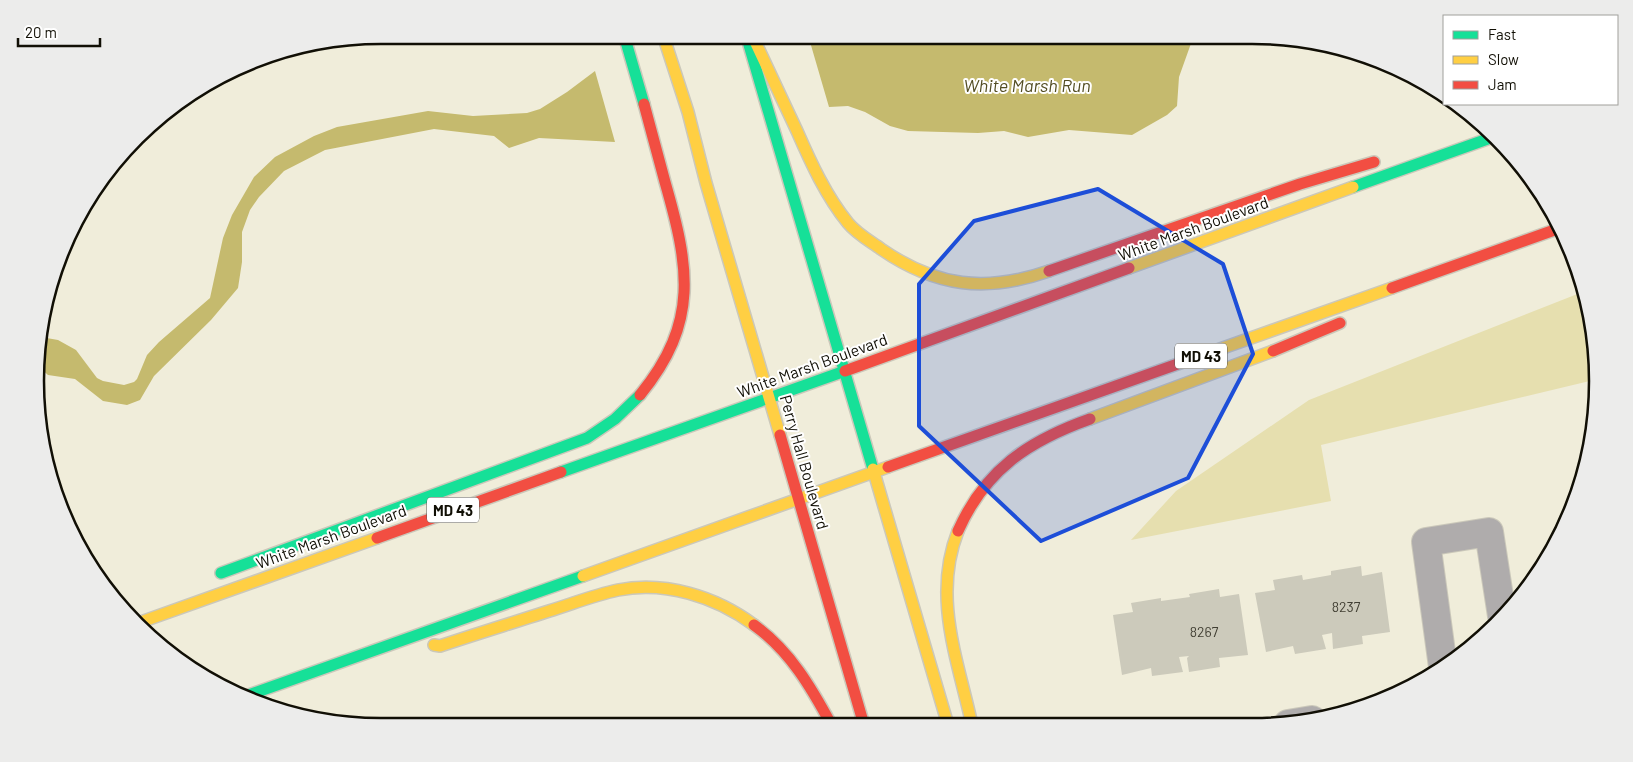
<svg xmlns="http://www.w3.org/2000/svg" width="1633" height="762" font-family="Barlow,sans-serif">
  <rect width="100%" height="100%" fill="#f0edda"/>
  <path fill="#e6dfaf" d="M1585 291 1591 313 1598 379 1321 445 1331 501 1131 540 1176 491 1309 400Z"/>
  <path fill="#c5ba6e" d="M808 35H1194L1179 77 1177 106 1167 115 1132 135 1069 130 1028 137 1004 131 978 133 908 131 890 126 865 112 848 106 829 107Z
    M595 71 615 142 539 138 509 148 494 136 434 129 325 150 284 171 259 197 250 210 242 232V262L238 288 211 320 154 376 140 400 127 405 103 401 75 379 48 375 40 368 41 337 58 340 76 350 97 378 103 381 124 385 134 382 137 379 147 355 159 342 210 298 223 238 232 215 254 177 275 157 314 136 337 127 428 111 473 116 527 113 540 109 567 92Z"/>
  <path fill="#cccabb" d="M1573 509 1572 513 1565 525 1563 511Z
    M1361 566 1362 576 1382 572 1390 632 1362 636 1363 644 1333 649 1332 633 1322 635 1326 649 1295 654 1293 646 1266 652 1255 593 1275 590 1273 580 1302 575 1303 580 1331 575V571Z
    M1219 589 1220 597 1239 594 1248 655 1219 658 1220 667 1189 672 1187 658 1189 656 1179 657 1183 672 1152 676 1151 668 1122 675 1113 615 1133 612 1131 603 1161 598V601L1190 597 1189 594Z"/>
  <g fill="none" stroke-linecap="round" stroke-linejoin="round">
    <g stroke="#cbc8ba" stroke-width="30">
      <path id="street" d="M1443 667 1426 542 1489 532 1502 616
        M1288 724 1312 720"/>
    </g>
    <g stroke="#cbc8ba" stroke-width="14">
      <path id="fast" d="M624 35 644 104
        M749 45 873 469
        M1353 187 1496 136
        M561 472 845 371
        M221 573 587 438 615 419 640 395
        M243 697 583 576"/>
    </g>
    <g stroke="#cbc8ba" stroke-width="14">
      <path id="slow" d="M663 35 688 112 706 183 780 435
        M752 35C767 67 782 99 797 131 811 163 826 196 848 223 857 234 870 241 881 249 936 287 986 293 1049 271
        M1129 268 1353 187
        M1203 355 1392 288
        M1090 419 1273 351
        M873 469 948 725
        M958 531C932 597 958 660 972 725
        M583 576 888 467
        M138 623 377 538
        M434 645 440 646C476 634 512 623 549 611 572 604 594 595 618 590 665 581 715 596 754 625"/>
    </g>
    <g stroke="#cbc8ba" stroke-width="14">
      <path id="jam" d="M1049 271 1300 184 1374 162
        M1392 288 1560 228
        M1273 351 1340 323
        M845 371 1129 268
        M640 395C700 322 689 266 665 182 658 156 651 130 644 104
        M780 435 864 725
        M888 467 1203 355
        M958 531C985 470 1028 441 1090 419
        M377 538 561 472
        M754 625C790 651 811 687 832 726"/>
    </g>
    <use href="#street" stroke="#afacac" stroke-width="28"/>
    <use href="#fast" stroke="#16e098" stroke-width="11"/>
    <use href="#slow" stroke="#ffcf43" stroke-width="11"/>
    <use href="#jam" stroke="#f24e42" stroke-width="11"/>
  </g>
  <path fill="#1d4ed8" fill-opacity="0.2" stroke="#1d4ed8" stroke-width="4" stroke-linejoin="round" d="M1098 189 1223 264 1253 354 1188 478 1041 541 919 426V284L974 221Z"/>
  <g text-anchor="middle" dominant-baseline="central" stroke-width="4" stroke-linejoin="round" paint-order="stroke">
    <g font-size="14" fill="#403e32">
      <text x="1346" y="606">8237</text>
      <text x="1204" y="631">8267</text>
    </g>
    <g fill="#fff" stroke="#585750" stroke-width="1">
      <rect x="1175" y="343.5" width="52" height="25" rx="4"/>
      <rect x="427" y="497.5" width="52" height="25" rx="4"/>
    </g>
    <g font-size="15" font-weight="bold" fill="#110f05">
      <text x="1201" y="356">MD 43</text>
      <text x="453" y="510">MD 43</text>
    </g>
    <g font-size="16" fill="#110f05" stroke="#fff">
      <text transform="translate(1193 228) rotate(-20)">White Marsh Boulevard</text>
      <text transform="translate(812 365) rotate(-20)">White Marsh Boulevard</text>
      <text transform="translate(805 462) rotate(74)">Perry Hall Boulevard</text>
      <text transform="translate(331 536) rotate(-20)">White Marsh Boulevard</text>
    </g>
    <g font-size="18" font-style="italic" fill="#534d23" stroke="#fff">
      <text x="1027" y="85">White Marsh Run</text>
    </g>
  </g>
  <path d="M0 0H1633V762H0ZM381 44H1252A337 337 0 0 1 1589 381V381A337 337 0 0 1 1252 718H381A337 337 0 0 1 44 381V381A337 337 0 0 1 381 44Z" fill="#ececeb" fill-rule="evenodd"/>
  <path fill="none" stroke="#110f05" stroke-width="2.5" d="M381 44H1252A337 337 0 0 1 1589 381V381A337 337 0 0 1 1252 718H381A337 337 0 0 1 44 381V381A337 337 0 0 1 381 44Z"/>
  <rect x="1443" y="15" width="175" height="90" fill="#ffffff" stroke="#a09f9b"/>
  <rect x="1453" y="31" width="25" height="8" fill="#16e098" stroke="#a09f9b"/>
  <text x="1488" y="40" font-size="15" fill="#110f05">Fast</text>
  <rect x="1453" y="56" width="25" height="8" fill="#ffcf43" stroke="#a09f9b"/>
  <text x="1488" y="65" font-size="15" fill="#110f05">Slow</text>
  <rect x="1453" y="81" width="25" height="8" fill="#f24e42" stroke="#a09f9b"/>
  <text x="1488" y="90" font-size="15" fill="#110f05">Jam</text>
  <path d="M18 38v8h82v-8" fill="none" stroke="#110f05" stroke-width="2.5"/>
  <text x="25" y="38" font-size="15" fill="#110f05" stroke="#ffffff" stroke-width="4" paint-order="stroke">20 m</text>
</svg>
